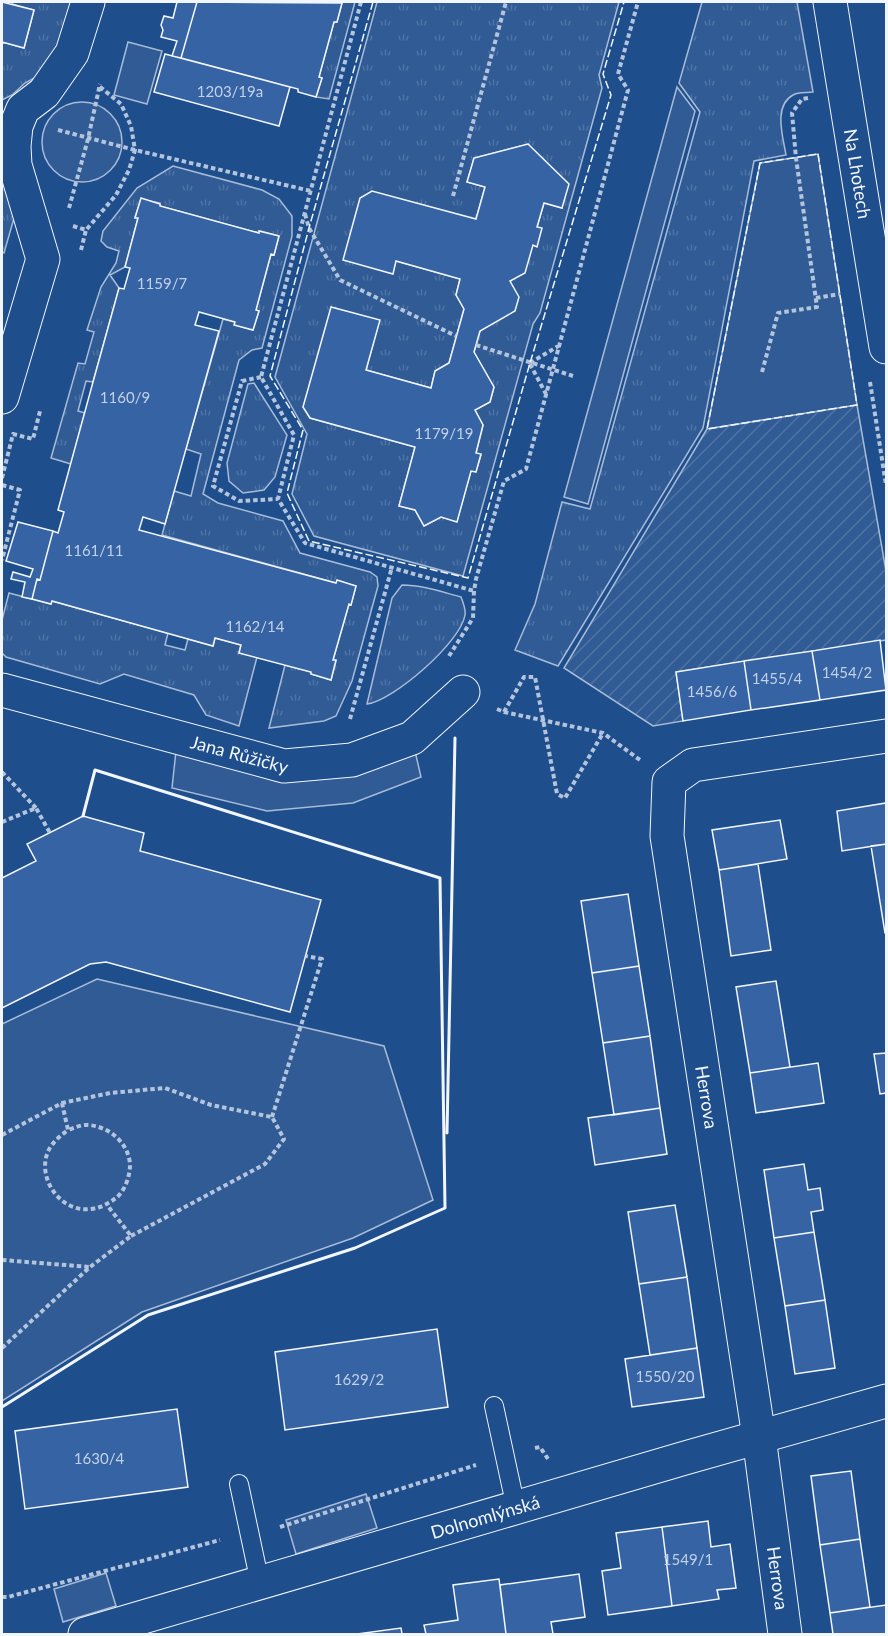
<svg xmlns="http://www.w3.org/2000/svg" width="888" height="1636" font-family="Lato,sans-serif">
  <defs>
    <pattern id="grass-tufts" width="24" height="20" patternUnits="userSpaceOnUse" patternTransform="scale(1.5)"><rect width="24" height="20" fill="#305b95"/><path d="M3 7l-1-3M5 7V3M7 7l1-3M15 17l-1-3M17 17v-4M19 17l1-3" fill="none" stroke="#4e73a5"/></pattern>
    <pattern id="garden-furrows" width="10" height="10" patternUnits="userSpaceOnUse" patternTransform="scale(1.5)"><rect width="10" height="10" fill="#305b95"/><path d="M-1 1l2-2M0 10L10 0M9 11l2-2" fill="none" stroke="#4e73a5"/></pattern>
  </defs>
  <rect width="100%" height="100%" fill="#1f4e8c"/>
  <path fill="url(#grass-tufts)" stroke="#a8bbd7" stroke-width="1.5" fill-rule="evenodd" d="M13 2H74L61 56 40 75 25 83 12 95 2 100V42L24 48 34 10 12 4Z
    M338 2H355L329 99 316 97 322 78 319 77 334 22H337L342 3Z
    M377 2H619L599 75 602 88 540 313 533 324 463 576 314 536 292 494 307 434 275 377ZM528 144 562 208 544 203 537 227V246L533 245 480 331 474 352 494 387 490 402 475 410 483 425 476 453 481 455 476 472 471 471 457 521 441 517 424 526 415 510 399 506 415 447 310 418 303 407 379 321 366 370 431 388 435 371 449 363 464 309 456 295 460 279 396 261 476 219 485 187 467 182 474 158Z
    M702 2H797L813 92C807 93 798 92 793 95 773 106 783 137 786 155L754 161 703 428 558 666 515 650 535 604 562 502 590 509 700 112 679 83Z
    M173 166 262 190 279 199 292 216V236L262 348 252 350 239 360 203 494 218 503 283 521 300 553 370 572 377 577 378 586 352 681 336 716 324 721 269 728 285 665 311 672V674L331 680 336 661 333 660 349 604 351 605 356 586 338 581 336 583 162 535 174 491 191 496 201 454 186 449 223 319 235 322V325L253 330 259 311 256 310 271 254 274 255 279 236 260 231 259 233 160 206V203L141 199 135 217 138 218 125 267 110 275 119 288 93 382 86 381 78 411 85 413 71 464 51 458 78 363 85 364 94 332 87 330 101 287 116 263 119 251 107 247 101 241 103 231 137 188Z
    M2 179 14 218 4 253 2 252Z
    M254 383 287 435 275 477 264 490 243 493 229 481 227 463 248 384Z
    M402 585C422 585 442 592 461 597 463 602 466 610 465 615 461 642 393 701 367 704L392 598Z
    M9 593 51 604 52 601 168 633 165 645 185 650 188 639 213 646 215 638 241 645 239 653 257 657 239 726 206 715 194 695 124 674 100 684 6 657 2 653V620Z"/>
  <path fill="#305b95" stroke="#a8bbd7" stroke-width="1.5" d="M128 42 162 51 147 104 114 95Z
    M677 87 695 111 588 504 564 497Z
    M42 142a40 40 0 1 1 80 0a40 40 0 1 1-80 0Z
    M818 154 857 405 707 429 760 163Z
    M412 738 421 777 353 803 267 811 172 788 176 751 286 775Z
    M97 979 384 1046 433 1200 353 1238 142 1312 2 1401V1024Z
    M366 1494 377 1528 296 1554 286 1520Z
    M106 1573 116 1606 63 1622 54 1589Z"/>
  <path fill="url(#garden-furrows)" stroke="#a8bbd7" stroke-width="1.5" d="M857 405 886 571V640L676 672 683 721 653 726 564 668 707 429Z"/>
  <path fill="#3563a3" stroke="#f2f6ff" stroke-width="1.5" d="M2 2 34 10 24 48 2 42Z
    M177 2H197L181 58 172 56 177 41 161 37 163 30 161 25 164 16 173 18Z
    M197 2 342 3 337 22H334L319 77 322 78 316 97 298 92V89L181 58Z
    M165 54 290 87 279 126 154 92Z
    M528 144 569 184 562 208 544 203 537 227 542 228 537 247 533 245 525 273 510 281 519 297 515 311 480 331 474 352 494 387 490 402 475 410 483 425 476 453 481 454 476 472 471 471 457 522 441 517 424 526 415 510 399 506 415 447 310 418 303 407 331 307 380 320 366 370 431 388 435 371 449 363 464 309 456 295 460 279 396 261 393 274 343 260 360 198 372 191 476 219 485 187 467 182 474 158Z
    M141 198 160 204V206L259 233V231L279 236 274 255 271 254 256 310 259 311 253 330 234 325 235 322 199 312 195 325 219 331 165 524 143 517 139 530 336 583 337 580 356 586 351 605 349 604 333 660H336L331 680 311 674V672L239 653 241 645 215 638 213 646 52 601 51 604 32 599 37 579 40 580 53 531 58 533 64 512 58 510 93 382 119 288 124 289 130 268 125 267 138 218H135Z
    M18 522 53 531 40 580 37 579 32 599 22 597 25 582 11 579 13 572 30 577 33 569 6 561Z
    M880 640 886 690 820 700 812 651Z
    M812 651 820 700 751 710 744 661Z
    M744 661 751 710 683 721 676 672Z
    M886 803V844L842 851 837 811Z
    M83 816 144 833 140 851 321 900 290 1012 106 962 90 964 2 1008V878L36 861 27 844Z
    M780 820 787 859 719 870 712 830Z
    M886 844V933H885L871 846Z
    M758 864 771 950 731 956 719 870Z
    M628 894 639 966 592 973 581 901Z
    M639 966 650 1036 603 1043 592 973Z
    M776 981 790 1067 750 1073 736 987Z
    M650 1036 660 1108 614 1115 603 1043Z
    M886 1053V1093L880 1094 874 1054Z
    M818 1063 824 1103 756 1113 750 1073Z
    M660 1108 667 1154 595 1165 588 1118Z
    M804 1164 808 1190 820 1188 823 1210 811 1212 814 1232 774 1238 764 1170Z
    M675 1205 687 1277 639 1284 628 1212Z
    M814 1232 825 1300 785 1306 774 1238Z
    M687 1277 697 1348 650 1355 639 1284Z
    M825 1300 835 1368 795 1374 785 1306Z
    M437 1329 448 1407 285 1430 275 1352Z
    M697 1348 704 1397 632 1407 625 1359Z
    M177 1409 188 1487 25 1509 15 1431Z
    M851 1471 860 1539 820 1545 811 1476Z
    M708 1521 711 1547 730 1544 736 1588 717 1590 719 1599 672 1606 662 1527Z
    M662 1527 672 1606 608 1615 602 1571 621 1568 616 1533Z
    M860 1539 870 1607 830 1613 820 1545Z
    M579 1574 585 1617 551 1622 553 1634H506L500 1585Z
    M499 1579 506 1634H426L424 1625 458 1620 453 1585Z
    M886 1605V1634H833L830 1613Z
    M401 1628 402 1634H357Z"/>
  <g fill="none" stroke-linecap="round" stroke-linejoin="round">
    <g stroke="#f2f6ff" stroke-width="20">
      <path id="service" d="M494 1406 516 1508
        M239 1484 260 1583"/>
    </g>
    <g stroke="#f2f6ff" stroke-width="35">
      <g id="minor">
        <path id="s1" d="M830 2 886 347"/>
        <path d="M2 397 43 259 15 165 14 146 16 126 23 109 44 93 72 53 88 2"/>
        <path id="s2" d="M2 690 284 766 352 760 412 738 463 692"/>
        <path id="s3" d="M85 1634 685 1458 886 1401"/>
        <path d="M785 1634 759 1437 667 836 669 782 693 765 886 736"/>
      </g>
    </g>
    <path stroke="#b3c4dc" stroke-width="4" stroke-dasharray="4.5 3" stroke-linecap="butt" d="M361 2 261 377 294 435 278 499 305 543 474 591
      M58 130 135 150 311 191
      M453 196 506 2
      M69 208 88 139 100 84
      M305 214 309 228 340 280 456 336
      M73 226 86 230 116 195 129 170 135 150 131 126 121 104 99 86H98
      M81 250 86 230
      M816 298 840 294
      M476 345 573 376
      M530 363 560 345
      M530 364 546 394
      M762 372 778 313 817 307 796 158 792 113 802 99 808 98
      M261 377 242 381 213 486 239 501 278 499
      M870 382 886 485
      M2 478 13 434 33 439 40 411
      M2 485 20 490 2 560
      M449 656 473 618 474 591 476 579 504 481 526 469 628 90 618 74 638 2
      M497 709 504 712 603 733 640 760
      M504 712 524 677H535L557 794 565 798 603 733
      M350 719 392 567
      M2 772 36 808
      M2 822 36 808 50 833
      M62 1103 68 1130C60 1136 51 1143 47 1154 38 1181 62 1213 91 1209 101 1208 109 1203 116 1198 125 1191 130 1176 130 1165 129 1142 107 1125 86 1125 80 1125 74 1128 68 1130
      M272 1117 322 959 306 956
      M2 1135 62 1103 110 1093 165 1088 211 1105 272 1117 284 1139 265 1164 131 1236
      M2 1260 90 1267
      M2 1348 90 1267 131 1236 107 1205
      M535 1448 540 1447 548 1459
      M280 1527 476 1465
      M2 1597H8L220 1540"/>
    <use href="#service" stroke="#1f4e8c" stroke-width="18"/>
    <use href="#minor" stroke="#1f4e8c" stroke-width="33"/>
    <path stroke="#f2f6ff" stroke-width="1.5" stroke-dasharray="8 3" stroke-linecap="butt" d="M373 2 309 228 270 376 303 430 287 493 309 541 468 578 530 363 611 95 603 74 624 2
      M818 154 857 405 707 429 760 163Z"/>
    <path stroke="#f2f6ff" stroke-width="3" d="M447 1133 455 738
      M2 1407 148 1315 355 1248 445 1208 440 878 95 770 83 816"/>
  </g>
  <g text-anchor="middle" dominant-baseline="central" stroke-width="4.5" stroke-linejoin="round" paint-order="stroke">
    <g font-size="15" fill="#c3d1e8">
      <text x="230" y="91">1203/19a</text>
      <text x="162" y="283">1159/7</text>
      <text x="125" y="397">1160/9</text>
      <text x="444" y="433">1179/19</text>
      <text x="94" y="550">1161/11</text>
      <text x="255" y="626">1162/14</text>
      <text x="847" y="672">1454/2</text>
      <text x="777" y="678">1455/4</text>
      <text x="712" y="691">1456/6</text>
      <text x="665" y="1376">1550/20</text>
      <text x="359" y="1379">1629/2</text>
      <text x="99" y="1458">1630/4</text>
      <text x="688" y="1559">1549/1</text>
    </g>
    <g font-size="18" fill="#f2f6ff" stroke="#1f4e8c">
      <text stroke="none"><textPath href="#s1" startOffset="174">Na Lhotech</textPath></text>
      <text stroke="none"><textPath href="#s2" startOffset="246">Jana Růžičky</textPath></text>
      <text transform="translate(707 1097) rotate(81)">Herrova</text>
      <text stroke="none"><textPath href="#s3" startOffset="417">Dolnomlýnská</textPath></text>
      <text transform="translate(778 1578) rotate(82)">Herrova</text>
    </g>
  </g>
  <rect width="888" height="1636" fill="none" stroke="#f2f6ff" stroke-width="6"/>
</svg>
